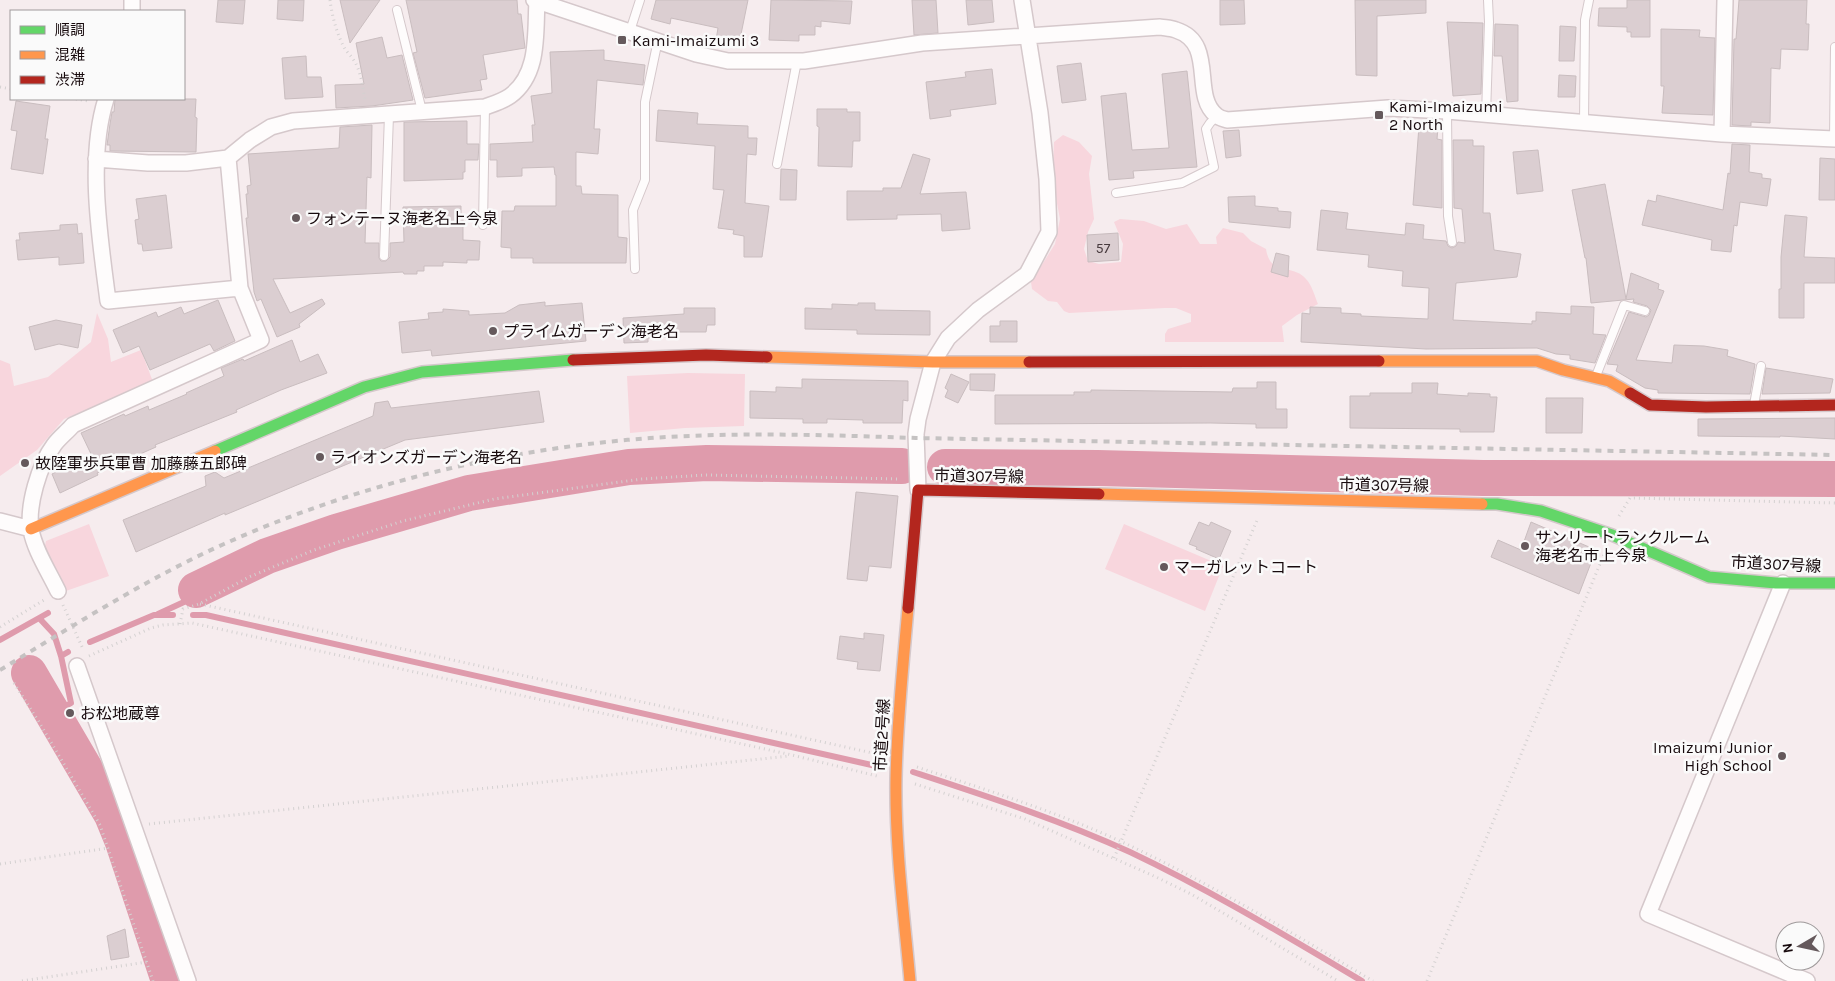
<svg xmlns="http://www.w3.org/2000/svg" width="1835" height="981" font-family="Karla,'Noto Sans JP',sans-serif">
  <rect width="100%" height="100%" fill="#f6ecee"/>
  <path fill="#f8d6dd" d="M1063 135 1079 142 1092 156 1089 174 1094 219 1088 232 1084 249 1088 261 1099 264 1121 262 1123 244 1114 222 1120 219 1144 221 1166 229 1187 224 1200 244H1217L1216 237 1223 228 1243 233 1251 241 1266 249C1270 277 1293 263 1306 279 1312 285 1315 297 1318 304L1297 315 1282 326 1284 342H1165V334L1168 329 1191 322V314L1176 308H1165L1069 313 1064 311 1057 302 1048 301 1032 289 1031 282 1055 244 1060 219 1055 193 1053 167 1054 142Z
    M97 313 108 339 111 362 141 350 153 382 64 419 37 450 0 476V360L10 364 14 386 48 377 91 342Z
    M688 373 745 374 744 426 685 428 630 433 627 376Z
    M89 524 109 576 63 592 44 550 46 541Z
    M1124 524 1223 566 1205 611 1105 569Z"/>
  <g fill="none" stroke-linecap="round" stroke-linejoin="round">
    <path stroke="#df9bac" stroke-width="6" d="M158 614 184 602 196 590
      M193 615H206L876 766
      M40 619 54 634 61 656 71 703 52 714
      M0 640 48 613
      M90 642 154 615H173
      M61 656 68 652
      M913 772C986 796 1060 820 1130 852 1210 890 1286 936 1362 981"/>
    <path stroke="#df9bac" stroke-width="36" d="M945 467 1098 468 1483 478 1835 479
      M196 590 267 556 336 532 469 493 629 467 707 463 902 466
      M29 673 112 815 123 842 169 981"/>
  </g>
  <path fill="#dbced1" stroke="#c9bdbf" d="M218 0H245L243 24 216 22Z
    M278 0H304L303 21 277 19Z
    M340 0H380L350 43Z
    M406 0H517L518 14H521L525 48 483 55 487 79 480 80 482 90 425 98 413 53 417 52Z
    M656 0H748L739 44 716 40 718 28 671 18 670 24 651 19Z
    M771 0 852 1 850 24 821 21V27L815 26V35H799V41L769 40Z
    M912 0H936L938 33 914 35Z
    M966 0H992L994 22 968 25Z
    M1220 0H1244L1245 24 1220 25Z
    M1355 0H1426V13L1377 16V76L1356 75Z
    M1627 0H1650V37H1631V32H1627V27L1598 26 1599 8H1627Z
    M1739 0H1807L1806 24H1809L1808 50 1781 49 1780 69 1771 68 1770 123 1751 122V126L1732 125 1734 39H1736Z
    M1447 22 1483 23 1481 94 1453 96Z
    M1495 24 1518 25V101L1507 102 1502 56H1494Z
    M1560 26 1576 27 1574 61H1559Z
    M1661 29 1700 30 1699 37 1715 38 1713 115 1662 113 1664 86H1661Z
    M382 37 387 58 402 55 413 100 372 106 336 108 335 85 364 84 356 43Z
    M604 50V60L645 65 643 85 597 80 594 129H600L598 154 576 152V186H581L582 194 618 195V237L627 238 626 263H533V258H511V248L501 247 502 211H514L515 206H556V175H555L554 167 522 168V176L497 177V160H490V144L533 142 532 125H535L531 96 552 93 550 52Z
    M306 56 307 77H321L323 97 285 99 282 58Z
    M1081 63 1086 100 1062 103 1057 66Z
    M992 69 996 104 950 110 951 116 930 119 926 82 966 77 965 72Z
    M1187 71 1197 167 1133 171 1134 178 1109 180 1101 96 1126 93 1132 150 1169 148 1162 74Z
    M1559 75 1576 76 1575 97H1558Z
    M115 99H196L195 117 197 118 196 152 110 151V145H107L110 124 112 112H114Z
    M16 101 50 106 45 139H48L43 174 11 169 17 131 11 130Z
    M817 109H847V112H860V141H853L852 167 818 166 819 127 817 126Z
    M658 110 698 113 697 124 748 126V138H757L756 155 747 154 745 203 769 206 762 257H744V236L733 234 734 230 718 228 724 190 713 189 715 146 656 141Z
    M467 121V144H479L478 160H465V172H463V179L404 181V122Z
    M372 125 371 178 367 177 365 243H379V258L381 261H386L390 257V243L404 242 403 207 461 206V216H463V240L480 241 479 260H467V263L443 262V266H424V271H417V274H404L403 272 273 279 290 313 322 299 325 304 299 324 300 327 277 337 261 299 257 301 254 292 246 218H248L246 194H248L247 186 251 185 248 154 339 148 340 127Z
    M1419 126 1438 127 1437 139 1442 140V208L1413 205Z
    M1239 130 1241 156 1226 158 1223 131Z
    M1453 140H1473V146H1484L1483 213H1490L1494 250 1521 254 1517 277 1456 283 1453 320 1532 324V321H1536V312L1571 314V306L1594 307 1593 334 1606 335 1595 363 1570 359V355L1556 354 1537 348 1426 349 1301 342 1302 313 1310 314V307L1341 308V313L1361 314V316L1428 319 1429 288 1402 286 1403 271 1368 267 1369 255 1317 250 1321 210 1348 213 1346 229 1405 235 1406 223 1424 225 1423 239 1446 241 1448 246 1452 248 1456 246 1458 242 1465 243 1462 209 1454 208Z
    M1732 144 1750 145 1749 172 1762 174V178L1771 179 1767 206 1740 202 1737 226 1734 225 1731 252 1711 250 1712 240 1642 225 1648 200 1656 202 1657 195 1723 210 1728 173 1730 174Z
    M1538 150 1543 191 1517 194 1513 152Z
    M913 154 930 159 920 194 966 192 970 229 942 231 941 214 897 215V219L847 220V191H883V188H901Z
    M1820 158 1835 159V200H1819Z
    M781 169 797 170 796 200H780Z
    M1605 184 1626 299 1631 273 1659 284 1658 289 1664 291 1636 360 1672 363 1674 345 1704 346 1728 350 1727 356 1755 364 1750 394 1658 393V390L1645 388 1616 371 1618 365 1607 364 1629 312 1646 317 1649 315 1651 310 1647 306 1633 302 1634 299 1591 303 1586 258H1585L1572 190Z
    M166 195 172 248 143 251 142 244H138L135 220 139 219 136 199Z
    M1255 196V206L1278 208V211L1291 212 1290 228 1229 222 1228 197Z
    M1785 215 1807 217 1804 257 1835 258V283H1804V318H1779V289H1781V257Z
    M77 224 78 234 82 233 84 263 59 265V257L18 260 16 240H20L19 233 60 230V225Z
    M1118 233 1119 260 1088 262 1087 235Z
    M1276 253 1289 256 1288 277 1271 272Z
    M218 300 235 341 214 351 210 344 150 370 139 346 123 353 113 330 156 312 158 317 181 307 184 314Z
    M545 302V306L582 303 586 341 432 356 431 350 402 353 399 322 429 319 428 313 443 312V309L469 311V315L505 313 519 305Z
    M858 303H875V310L930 311V335L857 334V330L805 329V308L832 309V304L858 305Z
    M684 308H715V325H707L706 332H671L672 337 648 338V342L624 343 623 318 684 314Z
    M56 320 82 325 78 348 59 344 35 350 29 327Z
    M1000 321H1017V342H990V326H1000Z
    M292 340 300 362 318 354 327 373 281 390 236 410 237 412 155 445 156 447 97 473 98 475 60 493 52 474 56 472 55 469 91 454 81 433 124 414 125 416 148 406 149 410 187 394 186 393 224 376 221 368 243 359 244 361Z
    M1766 368 1833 379 1830 393 1762 394Z
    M951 374 969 382 958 403 945 397 948 390 945 388Z
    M970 374H995L994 391 970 390Z
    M802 379 908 381V401L903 400 902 423H863V420L827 419V423H803V419L750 418V391L776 392V387L802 388Z
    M1257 382H1276V409H1287V428H1256V424L1211 423 995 424V395H1074V392H1091V390L1232 392 1233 388H1257Z
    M1412 383H1438L1437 394 1468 396V393L1490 394V397H1497L1494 432H1460V429L1350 428V396H1370V393H1412Z
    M539 391 544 422 405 440 225 515V513L136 552 123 520 206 486 205 476 215 472 224 478 373 416 375 403 388 401 391 408Z
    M1546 398H1583L1582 433H1546Z
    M1835 418V439L1780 436V437L1698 436V419Z
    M856 492 898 496 891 568 869 566 867 581 847 579Z
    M1199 522 1209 526 1211 522 1231 531 1219 559 1196 549 1197 547 1189 544Z
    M1531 522 1596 550 1579 594 1491 557 1498 540 1521 550Z
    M864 633 884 635 880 671 857 669 858 662 837 659 840 636 864 639Z
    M125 929 129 957 111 960 107 936Z"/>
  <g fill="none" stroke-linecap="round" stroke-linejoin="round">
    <g stroke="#d5c8cb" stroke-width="10">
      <path id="lane" d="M397 10 422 111
        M630 31 640 0
        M1447 111 1448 216 1452 242
        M1486 115 1489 22 1488 0
        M1584 123 1585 20 1589 0
        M1834 139 1835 47
        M777 164 797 61
        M1116 193 1182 183 1214 167 1206 129 1210 123 1217 116
        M483 225 485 107
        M384 256 389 115
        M635 269 633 210 645 180V102L658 40
        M1596 376 1624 305 1645 311
        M1754 405 1761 366"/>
    </g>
    <g stroke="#d5c8cb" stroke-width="18">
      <path id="street" d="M534 0 696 54 728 61H804L922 43 1160 27C1165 28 1171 28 1176 30 1217 43 1191 95 1216 115 1219 118 1224 119 1227 120L1388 108 1447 111 1722 134 1835 139
        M132 11V0
        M106 99C87 159 100 239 108 301L240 288
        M1722 134 1725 0
        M96 159 148 163H186L228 158 250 140 271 127 293 121 485 107C493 104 503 101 510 96 540 74 535 33 537 1
        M918 490 916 434 918 419 933 362 948 338 978 310 1027 274 1049 232 1047 179 1040 113 1022 0
        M0 521 31 529
        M1783 583 1648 914 1807 981
        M58 591C49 572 35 551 31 530 27 506 39 465 54 445 59 438 67 432 73 425L261 340 240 288 228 158
        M77 666 188 981"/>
    </g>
    <g stroke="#d5c8cb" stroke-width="14">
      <path id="fast" d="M215 451 364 387 422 372 573 360
        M1482 504H1497L1541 511 1612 535 1709 577 1776 583H1835"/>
    </g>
    <g stroke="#d5c8cb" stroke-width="14">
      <path id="slow" d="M767 357 933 362H1029
        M1379 361H1537L1563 370 1609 381 1630 393
        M1099 494 1482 504
        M31 529 215 451
        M908 608C903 665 897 722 896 779 895 847 904 914 910 981"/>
    </g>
    <g stroke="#d5c8cb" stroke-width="14">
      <path id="jam" d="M573 360 706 355 767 357
        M1029 362 1379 361
        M1630 393 1650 405 1706 407 1835 405
        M908 608 918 490 1099 494"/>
    </g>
    <path stroke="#d4d1d1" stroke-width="3" stroke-dasharray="1 4" stroke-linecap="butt" d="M330 0C332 16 337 35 345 49 348 53 352 57 355 62 361 73 363 87 365 100
      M0 87 11 89
      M76 99 88 101
      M1619 516 1630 498 1835 503
      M200 604 877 754
      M63 605 83 649
      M180 624 183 609 199 604 249 577 314 550 403 521 494 499 642 479 706 475 901 479
      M0 627 44 600
      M89 656 151 628 163 625 192 623 792 755 877 776
      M14 683 39 722 100 825 153 981
      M917 767C993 792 1070 816 1141 851 1221 890 1297 936 1373 981
      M915 784 1025 819 1156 877 1191 894 1338 981
      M149 824 789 756
      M1114 858 1258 518
      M0 864 109 848
      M22 981 147 962
      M1427 981 1605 552"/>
    <use href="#lane" stroke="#fefcfc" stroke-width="8"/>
    <use href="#street" stroke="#fefcfc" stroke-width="15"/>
    <use href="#fast" stroke="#63d668" stroke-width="11"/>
    <use href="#slow" stroke="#ff974d" stroke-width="11"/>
    <use href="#jam" stroke="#b3261e" stroke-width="11"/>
    <path stroke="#c5c2c2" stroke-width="4" stroke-dasharray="6 6" stroke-linecap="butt" d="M0 670C73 626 146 579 224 544 358 484 503 449 650 438 738 432 828 435 916 438L1835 455"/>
  </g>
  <g fill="#65595c" stroke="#fafafa" stroke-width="2">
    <rect x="617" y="35" width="10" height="10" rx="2.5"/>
    <rect x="1374" y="110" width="10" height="10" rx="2.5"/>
    <circle cx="296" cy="218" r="5"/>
    <circle cx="493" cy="331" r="5"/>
    <circle cx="320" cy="457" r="5"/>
    <circle cx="25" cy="463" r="5"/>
    <circle cx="1525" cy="546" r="5"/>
    <circle cx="1164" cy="567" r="5"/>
    <circle cx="70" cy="713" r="5"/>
    <circle cx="1782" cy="756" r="5"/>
  </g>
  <g text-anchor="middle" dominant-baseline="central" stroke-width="5" stroke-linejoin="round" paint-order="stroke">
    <g font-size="14" fill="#483b3e">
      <text x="1103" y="248">57</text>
    </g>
    <g font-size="16" fill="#170a0d" stroke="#fafafa" text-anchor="start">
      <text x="632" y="40">Kami-Imaizumi 3</text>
      <text x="1389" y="106">Kami-Imaizumi<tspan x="1389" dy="18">2 North</tspan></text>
      <text x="306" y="218">フォンテーヌ海老名上今泉</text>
      <text x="503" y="331">プライムガーデン海老名</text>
      <text x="330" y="457">ライオンズガーデン海老名</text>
      <text x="35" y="463">故陸軍歩兵軍曹 加藤藤五郎碑</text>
      <text x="1535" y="537">サンリートランクルーム<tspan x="1535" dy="18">海老名市上今泉</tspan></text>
      <text x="1174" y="567">マーガレットコート</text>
      <text x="80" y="713">お松地蔵尊</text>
      <text x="1772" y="747" text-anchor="end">Imaizumi Junior<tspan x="1772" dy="18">High School</tspan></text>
    </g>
    <g font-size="16" fill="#170a0d" stroke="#fafafa">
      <text transform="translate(979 476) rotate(1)">市道307号線</text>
      <text transform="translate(1384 485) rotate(1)">市道307号線</text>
      <text transform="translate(1776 564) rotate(3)">市道307号線</text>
      <text transform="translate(882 735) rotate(-87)">市道2号線</text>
    </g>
  </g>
  <rect x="10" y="10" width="175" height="90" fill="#fafafa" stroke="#9f9a9b"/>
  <rect x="20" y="26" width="25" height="8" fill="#63d668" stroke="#9f9a9b"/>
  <text x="55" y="35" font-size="15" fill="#170a0d">順調</text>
  <rect x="20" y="51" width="25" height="8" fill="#ff974d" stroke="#9f9a9b"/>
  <text x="55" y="60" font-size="15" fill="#170a0d">混雑</text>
  <rect x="20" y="76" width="25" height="8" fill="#b3261e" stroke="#9f9a9b"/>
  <text x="55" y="85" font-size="15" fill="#170a0d">渋滞</text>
  <g transform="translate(1800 946) rotate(261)"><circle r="24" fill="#fafafa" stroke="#9f9a9b"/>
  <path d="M0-4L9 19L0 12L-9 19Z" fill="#65595c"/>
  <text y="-8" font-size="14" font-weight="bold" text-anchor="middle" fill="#170a0d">N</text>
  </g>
</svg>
